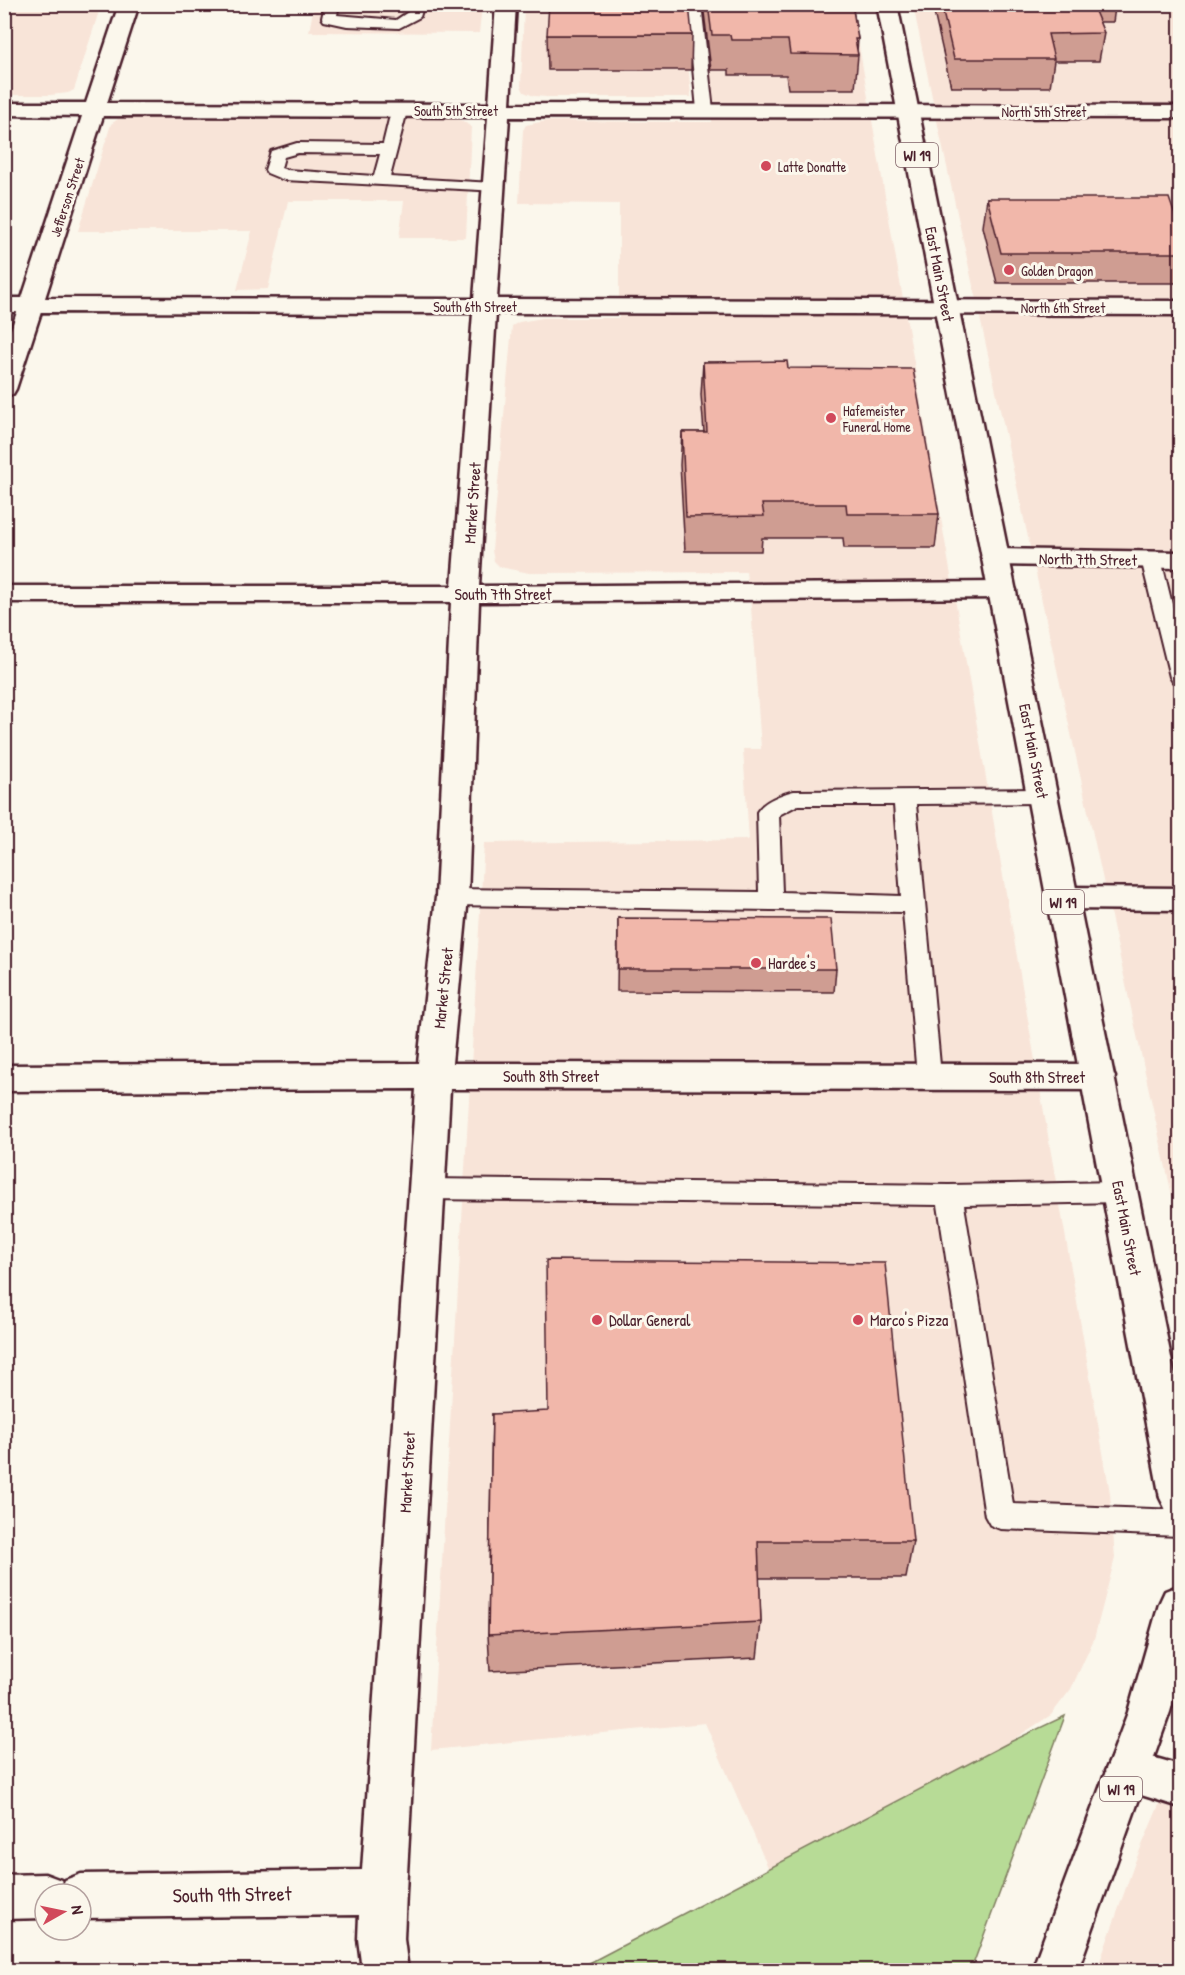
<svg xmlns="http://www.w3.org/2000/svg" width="1185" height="1975" font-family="'Patrick Hand',sans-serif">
  <rect width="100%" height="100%" fill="#fbf7ec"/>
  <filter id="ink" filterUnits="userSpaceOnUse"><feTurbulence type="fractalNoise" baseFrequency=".0167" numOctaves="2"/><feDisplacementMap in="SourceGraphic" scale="12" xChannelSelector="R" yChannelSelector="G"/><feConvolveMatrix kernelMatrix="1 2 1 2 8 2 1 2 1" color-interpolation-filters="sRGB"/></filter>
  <g filter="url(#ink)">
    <path fill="#f8e4d8" d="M4 5H101L74 90 68 93 50 95H5Z
      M314 5H482L479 33 309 32Z
      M524 5H683L691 97H547L534 96 524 92 521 86Z
      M702 5H852L1110 1493 1115 1558 1094 1639 1071 1689 1051 1715 1008 1743 770 1872 705 1723 431 1750 484 843 749 840 743 749H761L751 607 746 572 529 573 500 567 494 561 492 550 512 326 519 322 543 318H619V204L519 203 523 130 526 125 546 121 712 122Z
      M913 5H1180V1232L940 135Z
      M132 117 453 119 463 121 471 127 466 238H399L404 201H288L268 289 237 290 252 231H78L111 124 118 119Z
      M1180 1755V1970H1097L1135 1862Z"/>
    <path fill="#b7db96" stroke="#807d60" stroke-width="1.5" d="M1065 1716 971 1970H576L1008 1743Z"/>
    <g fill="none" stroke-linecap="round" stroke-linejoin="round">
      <g stroke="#4a1f2b" stroke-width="4">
        <path id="service" d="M325 4H339L337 15 396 20 408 12 410 4H424L420 17 399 28 347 26 324 21 322 18Z
          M687 4H701L713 110 705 115 697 110Z
          M399 106 407 111 390 177 493 183 499 185 501 188 499 191 284 180 267 173 265 170 271 151 297 143 383 144 391 111ZM298 153 380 154 374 176 287 170 281 168 284 157Z
          M1151 553 1158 555 1161 559 1180 637V684L1173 682 1170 677 1141 559 1144 555Z
          M1043 789 1051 791 1054 796 1051 801 1043 803 916 804 941 1076 938 1083 929 1085 920 1083 917 1076 903 912 452 905 444 903 440 897 444 891 452 889 759 892 757 812C763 801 782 794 794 791ZM798 805H894L901 896 782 892 779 815Z
          M425 1179 949 1185 1120 1182 1129 1185 1133 1192 1129 1199 1120 1202 964 1205 1013 1504 1180 1510V1536L1000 1529 990 1525 985 1516 938 1205 425 1199 416 1196 412 1189 416 1182Z"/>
      </g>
      <g stroke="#4a1f2b" stroke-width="5">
        <path id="minor" d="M119 4H139L107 103 489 104 496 4H516L510 104 1180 106V118L509 117 497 299 1180 301V315L496 313 479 586 1002 582 1012 584 1016 590 1012 596 1002 598 479 602 468 897 452 1063 1098 1064 1110 1068 1115 1077 1110 1086 1098 1090 450 1089 406 1892 404 1939 408 1970H362L358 1939 359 1915 81 1918V1894H45V1918L4 1919V1875L45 1874 61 1880 63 1885 65 1880 81 1874 362 1870 416 1089 4 1091V1065L418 1063 436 897 451 602H4V586H452L473 313 41 312 16 389 13 394 4 396V350L17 312H4V298H22L82 116 4 115V103H86ZM103 116 488 117 474 299 45 298Z
          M995 549 1180 552V568L995 565 985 563 981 557 985 551Z
          M1063 887 1180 888V910L1063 909 1052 906 1047 898 1052 890Z
          M1127 1750 1180 1765V1807L1112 1786 1105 1771 1112 1756Z"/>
      </g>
      <g stroke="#4a1f2b" stroke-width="5">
        <path id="primary" d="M877 4H897L1180 1402V1515L1166 1510 1160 1498Z
          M1180 1585V1676L1170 1712 1078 1970H1032L1128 1712 1159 1604 1165 1591Z"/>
      </g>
      <use href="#service" fill="#fbf7ec" fill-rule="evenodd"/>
      <use href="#minor" fill="#fbf7ec" fill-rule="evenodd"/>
      <use href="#primary" fill="#fbf7ec" fill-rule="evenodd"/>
    </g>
    <path fill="#cf9d92" stroke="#4a1f2b" stroke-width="1.5" d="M703 4H852L858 39 857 51 858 55 855 89H788L786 75H729V70H711Z
      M932 4H1180V6H1149L1148 9 1115 8 1113 22H1099L1104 33 1099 61H1054L1050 87H951Z
      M547 35H692L691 70H548Z
      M987 198 1180 230V283H997L983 227Z
      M703 362 788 368 939 514 935 548H844L843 538H762L761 551H685L680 465 682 432H704L701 395Z
      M618 918 836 969 834 992 617 991Z
      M492 1414 913 1541 906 1578H759L761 1622 757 1658 490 1671 488 1635Z"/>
    <path fill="#f1b7aa" stroke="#4a1f2b" stroke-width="1.5" d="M549 4H689L692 35H547Z
      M708 4H852L858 39H855L858 55 790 54 788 40H731L730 35H712Z
      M941 4H1092L1104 33 1048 34 1054 59H954Z
      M987 198H1169L1180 230V253H1001Z
      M787 361 788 368 913 369 939 514H847L846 504H762L764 516 686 517 682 432H707L703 362Z
      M618 918 831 919 836 969H618Z
      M546 1260 885 1263 913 1541H758L761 1622 488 1635 492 1414 548 1411Z"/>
  </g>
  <g fill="#d1495b" stroke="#fbf7ec" stroke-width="2">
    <circle cx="766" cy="166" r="6"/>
    <circle cx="1009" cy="270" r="6"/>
    <circle cx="831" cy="418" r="6"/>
    <circle cx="756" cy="963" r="6"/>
    <circle cx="597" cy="1320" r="6"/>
    <circle cx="858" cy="1320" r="6"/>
  </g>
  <g text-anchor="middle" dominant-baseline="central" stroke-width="6" stroke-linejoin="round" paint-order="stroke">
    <g font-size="14" fill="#4a1f2b" stroke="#fbf7ec">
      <text x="456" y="110">South 5th Street</text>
      <text x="1044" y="111">North 5th Street</text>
      <text transform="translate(67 197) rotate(-72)">Jefferson Street</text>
      <text x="475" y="306">South 6th Street</text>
      <text x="1063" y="307">North 6th Street</text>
    </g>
    <g font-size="14" fill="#4a1f2b" stroke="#fbf7ec" text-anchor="start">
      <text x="778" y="166">Latte Donatte</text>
      <text x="1021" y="270">Golden Dragon</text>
      <text x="843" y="410">Hafemeister<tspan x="843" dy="16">Funeral Home</tspan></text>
    </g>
    <g fill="#fbf7ec" stroke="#7f6065" stroke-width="1.5">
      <rect x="896" y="143" width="42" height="24" rx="4.5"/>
      <rect x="1042" y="890" width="42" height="24" rx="4.5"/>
      <rect x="1100" y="1777" width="42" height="24" rx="4.5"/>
    </g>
    <g font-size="15" font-weight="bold" fill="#4a1f2b">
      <text x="917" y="155">WI 19</text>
      <text x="1063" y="902">WI 19</text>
      <text x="1121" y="1789">WI 19</text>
    </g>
    <g font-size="16" fill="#4a1f2b" stroke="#fbf7ec">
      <text transform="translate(940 274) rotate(79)">East Main Street</text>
      <text transform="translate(472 503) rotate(-86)">Market Street</text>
      <text transform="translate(1088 559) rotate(1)">North 7th Street</text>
      <text x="503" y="594">South 7th Street</text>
      <text transform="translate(1034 751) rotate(79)">East Main Street</text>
      <text transform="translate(443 988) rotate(-84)">Market Street</text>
      <text x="551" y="1076">South 8th Street</text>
      <text x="1037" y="1077">South 8th Street</text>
      <text transform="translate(1127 1228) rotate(79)">East Main Street</text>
      <text transform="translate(407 1472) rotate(-87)">Market Street</text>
    </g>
    <g font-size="16" fill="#4a1f2b" stroke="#fbf7ec" text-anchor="start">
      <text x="768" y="963">Hardee's</text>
      <text x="609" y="1320">Dollar General</text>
      <text x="870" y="1320">Marco's Pizza</text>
    </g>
    <g font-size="20" fill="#4a1f2b" stroke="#fbf7ec">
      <text transform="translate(232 1894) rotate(-1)">South 9th Street</text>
    </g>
  </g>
  <rect width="1185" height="1975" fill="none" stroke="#fbf7ec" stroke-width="24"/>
  <rect x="12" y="12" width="1161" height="1951" fill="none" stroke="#4a1f2b" stroke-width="2" filter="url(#ink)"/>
  <g transform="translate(63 1912) rotate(81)"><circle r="28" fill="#fbf7ec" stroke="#b4a19f" stroke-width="1.5"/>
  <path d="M0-4.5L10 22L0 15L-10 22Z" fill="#d1495b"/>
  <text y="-9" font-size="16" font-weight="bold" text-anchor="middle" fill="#4a1f2b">N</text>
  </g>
</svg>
